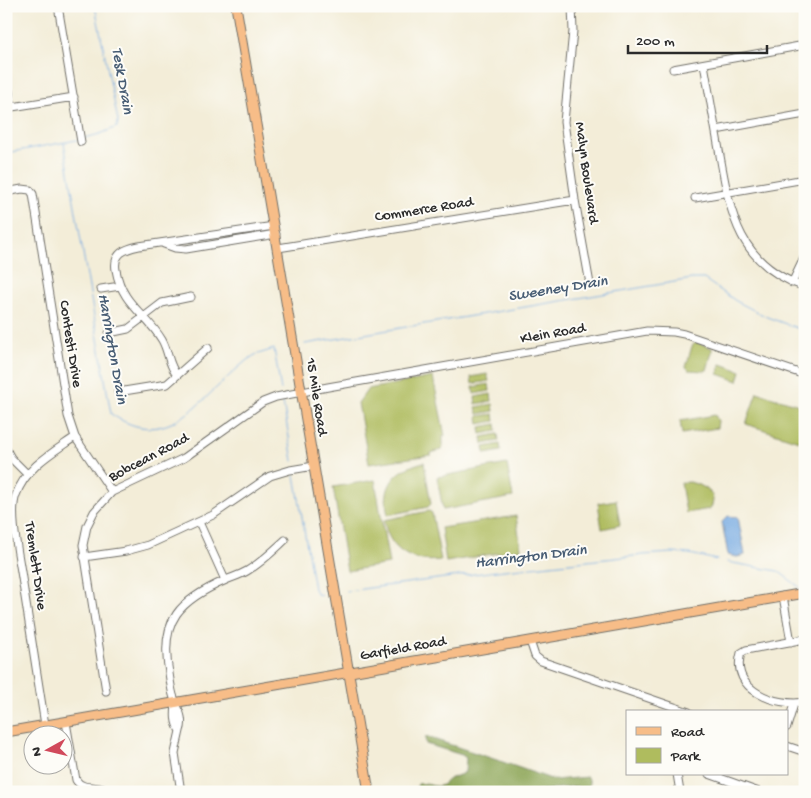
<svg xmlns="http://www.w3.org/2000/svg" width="811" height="798" font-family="'Gochi Hand',sans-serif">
  <rect width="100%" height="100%" fill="#fdfcf7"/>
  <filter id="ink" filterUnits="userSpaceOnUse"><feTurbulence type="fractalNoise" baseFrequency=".02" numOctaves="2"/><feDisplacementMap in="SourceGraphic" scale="10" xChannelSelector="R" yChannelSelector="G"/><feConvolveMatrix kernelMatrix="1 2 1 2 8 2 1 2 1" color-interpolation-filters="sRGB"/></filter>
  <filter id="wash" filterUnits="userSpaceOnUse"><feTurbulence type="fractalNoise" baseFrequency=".0096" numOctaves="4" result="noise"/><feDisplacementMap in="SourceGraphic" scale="20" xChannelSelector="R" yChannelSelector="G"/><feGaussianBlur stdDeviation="1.12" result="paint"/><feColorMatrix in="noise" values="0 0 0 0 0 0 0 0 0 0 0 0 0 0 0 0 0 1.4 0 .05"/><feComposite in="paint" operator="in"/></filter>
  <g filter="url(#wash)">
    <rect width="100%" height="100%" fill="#f3edd8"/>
    <path fill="#afbc5e" stroke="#6d7444" d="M695 343H699L712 348V352L707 370 704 371 689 370 686 367 692 346Z
      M721 364 741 371 738 381 718 374Z
      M487 374 489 381 472 384 471 377Z
      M433 377 445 436H443V446L441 450 431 453V455L369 464 358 403 368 389Z
      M489 384 490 391 474 394 473 387Z
      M757 392 805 407V443L746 424Z
      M491 394 492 401 476 404 475 397Z
      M493 404 494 411 478 414 476 407Z
      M494 414 495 421 479 424 478 416Z
      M715 415 718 421 717 428 682 434 680 421Z
      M496 424 497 431 481 434 480 427Z
      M498 434 499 441 483 444 482 437Z
      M500 444 501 451 485 454 484 447Z
      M424 462 431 504 428 507 388 515C381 486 395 469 424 462Z
      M507 464 513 497 443 510 437 477Z
      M375 480 389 564 347 571 333 487Z
      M689 482C703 485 720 493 710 509L686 513 681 483Z
      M616 500 620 525 602 529 598 503Z
      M429 511 432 513 441 560C412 564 388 550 384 520Z
      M516 516 521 549 446 562 441 528Z"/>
    <path fill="#8ba455" stroke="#5b6840" d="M427 737 497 760 554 780 587 777 589 779V792H583L577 786 529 792H421L416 789 418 784C425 782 432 787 439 786 444 785 445 782 449 779 455 776 459 776 465 772L466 758 462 755 426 744 425 738Z"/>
    <path fill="#74a9e1" stroke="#506a86" d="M728 516 738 517 745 555 737 557 728 555 722 522Z"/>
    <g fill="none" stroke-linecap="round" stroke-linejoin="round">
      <path stroke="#74a9e1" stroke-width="1" d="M84 138 100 134 117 127 118 121 95 6
        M64 143 111 414C156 444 183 420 215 389 226 379 236 369 247 360L255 355 274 349 281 390
        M6 153 77 140
        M305 344 692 279H704L736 301 767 317 805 331
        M283 402 293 461
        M295 475 314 589 317 594 322 595
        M727 562 778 571 802 589
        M347 591 504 570 643 555 671 553 690 554 717 560"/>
    </g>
  </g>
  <g filter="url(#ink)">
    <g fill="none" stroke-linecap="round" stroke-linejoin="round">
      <g stroke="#716f68" stroke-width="9">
        <path id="minor" d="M58 6 81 142
          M572 6 573 31 564 122 575 200 590 284
          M704 64C709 92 714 121 719 150 730 212 737 264 805 287
          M673 69 805 45
          M6 75 12 107
          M6 108 74 97
          M716 130 805 114
          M6 192 22 189 30 190 33 194 68 416 75 437 112 492
          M695 198 805 179
          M164 244 175 248 186 249 276 234
          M278 248 575 200
          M792 283 805 256
          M101 289 120 286
          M109 333 128 329 162 303 191 297
          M177 375C168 365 169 352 162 340 146 313 122 305 116 270 113 253 125 249 139 246L274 226
          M118 392 167 384 208 348
          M6 449 11 458 27 474
          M199 522 225 580
          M84 557 126 551 148 545 213 515 270 476 290 470 314 466
          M783 596 791 642
          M805 639 746 650 741 653C730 690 776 707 805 702
          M530 641 535 656 541 661 689 712
          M106 691 83 545 87 526 94 512 112 492 184 458 263 402 276 397 328 387 647 331 674 332 684 334 805 375
          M176 703C175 714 174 722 180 731 185 718 177 708 173 695 171 688 170 680 169 673 159 620 180 600 226 580 233 577 240 575 247 571 261 563 273 551 285 540
          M66 722 76 780C83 791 99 784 110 792
          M45 725C37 676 30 627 22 578 19 557 9 513 16 495 26 467 52 453 75 437
          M787 727 794 704
          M180 731 175 753 181 792
          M787 746 805 752
          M677 774 680 792
          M709 774 759 792
          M731 792 734 783"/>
      </g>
      <g stroke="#716f68" stroke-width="11">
        <path id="major" d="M236 6 369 792
          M6 732 805 593"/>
      </g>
      <use href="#minor" stroke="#fff" stroke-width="7"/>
      <use href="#major" stroke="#f7bd88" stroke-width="9"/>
    </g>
  </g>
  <g text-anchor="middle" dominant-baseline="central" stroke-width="4" stroke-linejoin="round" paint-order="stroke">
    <g font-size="15" fill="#2b2b2b" stroke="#fdfcf7">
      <text transform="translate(586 173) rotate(82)">Malyn Boulevard</text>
      <text transform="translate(424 210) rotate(-9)">Commerce Road</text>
      <text transform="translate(553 334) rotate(-10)">Klein Road</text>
      <text transform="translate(70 344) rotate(81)">Contesti Drive</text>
      <text transform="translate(316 397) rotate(81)">15 Mile Road</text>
      <text transform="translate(149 458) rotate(-28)">Bobcean Road</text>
      <text transform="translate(35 566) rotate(82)">Tremlett Drive</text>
      <text transform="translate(403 649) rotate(-10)">Garfield Road</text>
    </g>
    <g font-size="16" font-style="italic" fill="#485d74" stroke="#fdfcf7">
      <text transform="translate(121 81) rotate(80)">Tesk Drain</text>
      <text transform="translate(558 290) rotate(-9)">Sweeney Drain</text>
      <text transform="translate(111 349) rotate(80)">Harrington Drain</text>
      <text transform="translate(531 558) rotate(-7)">Harrington Drain</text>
    </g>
  </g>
  <rect width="811" height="798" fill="none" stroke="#fdfcf7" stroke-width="25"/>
  <rect x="626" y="710" width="162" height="65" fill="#fdfcf7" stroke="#a9a8a5"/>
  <rect x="636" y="727" width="25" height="8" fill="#f7bd88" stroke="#a9a8a5"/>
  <text x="671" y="736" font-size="15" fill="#2b2b2b">Road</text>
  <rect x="636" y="748" width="25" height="15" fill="#afbc5e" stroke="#a9a8a5"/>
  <text x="671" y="760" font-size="15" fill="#2b2b2b">Park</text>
  <g transform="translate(48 750) rotate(262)"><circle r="24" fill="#fdfcf7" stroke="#a9a8a5"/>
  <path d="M0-4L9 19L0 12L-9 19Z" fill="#d1495b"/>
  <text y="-8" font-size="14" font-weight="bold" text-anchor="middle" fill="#2b2b2b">N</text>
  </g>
  <path d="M628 45v8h139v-8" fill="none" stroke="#2b2b2b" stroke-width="2.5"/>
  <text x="636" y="45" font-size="15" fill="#2b2b2b" stroke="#fdfcf7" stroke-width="4" paint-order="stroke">200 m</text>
</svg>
